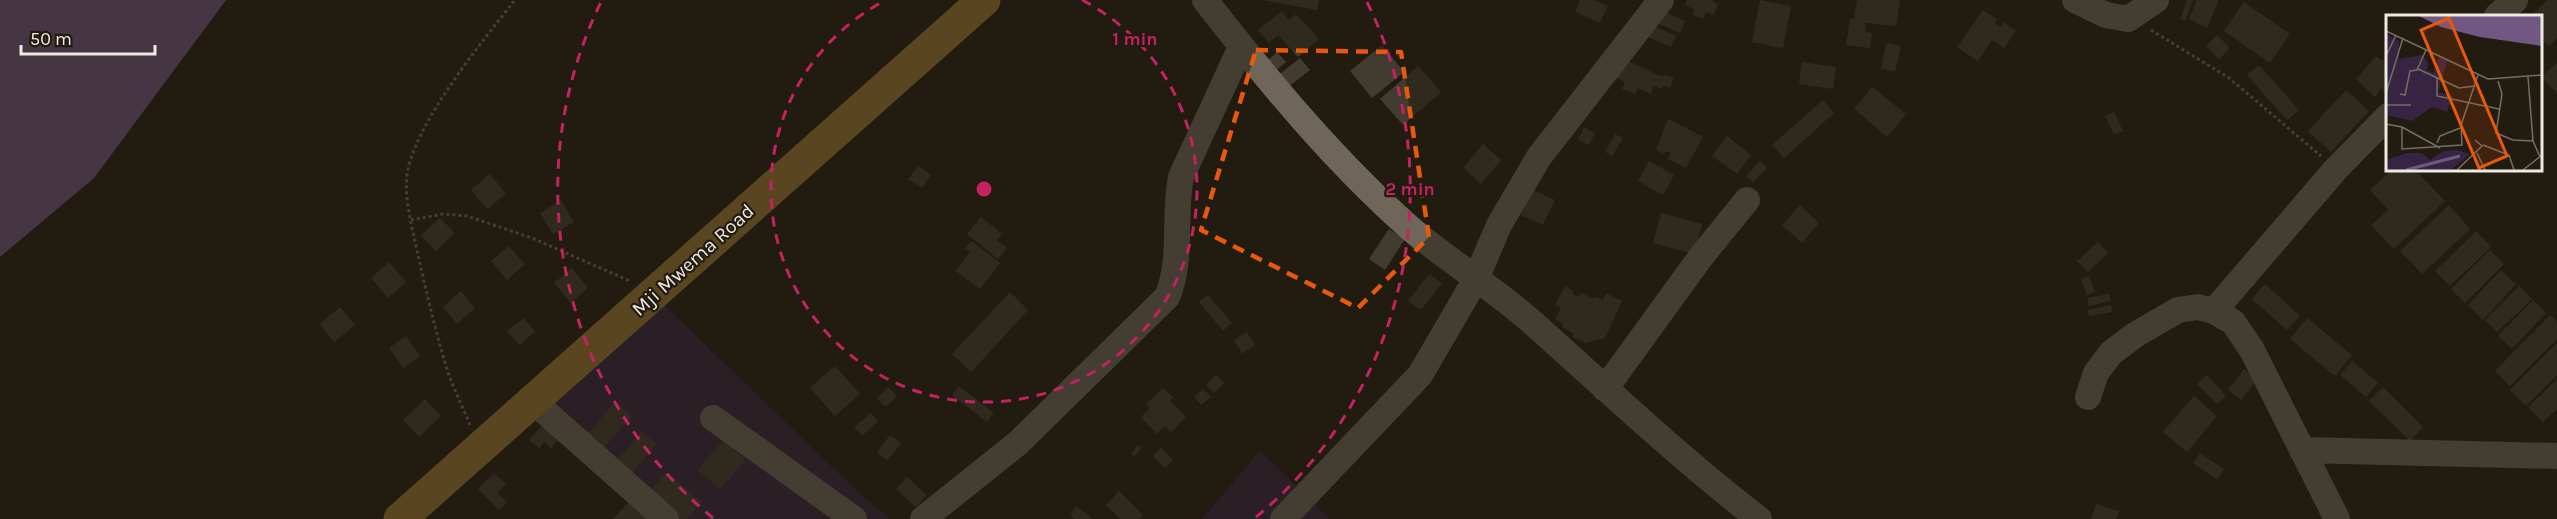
<svg xmlns="http://www.w3.org/2000/svg" width="2557" height="519" font-family="Karla,sans-serif">
  <rect width="100%" height="100%" fill="#221b10"/>
  <path fill="#372442" d="M663 304 860 494 890 519H675L552 406Z
    M1260 451 1330 519H1202Z"/>
  <path fill="#725783" d="M0 0H226L94 178 0 257Z"/>
  <path fill="#423b2f" d="M1261 0H1319L1317 10Z
    M1580 0H1593L1608 6 1600 23 1575 12Z
    M1687 0H1713V2L1718 4 1714 15 1706 12 1703 19 1693 15 1695 10 1685 5Z
    M1760 0 1791 6 1783 48 1752 42Z
    M1857 0H1900L1896 26 1866 23 1865 32 1872 33 1870 48 1846 45 1850 19H1854Z
    M2187 0H2193L2185 21 2180 19Z
    M2197 0H2219L2207 28 2189 19Z
    M2547 0H2557V38L2549 46 2540 38V16H2531Z
    M2244 2 2290 34 2270 63 2224 31Z
    M1660 10 1685 21 1680 33 1654 22Z
    M1983 10 1997 19 1995 23 2001 27 2003 22 2016 31 2004 48 1992 40 1978 61 1957 47Z
    M1282 11 1289 20 1296 14 1319 39 1298 57 1278 35 1269 43 1258 30Z
    M1650 24 1676 36 1671 47 1645 36Z
    M2217 35 2230 48 2219 59 2206 46Z
    M1886 43 1901 46 1895 72 1881 69Z
    M1382 45 1404 72 1372 98 1350 71Z
    M1277 52 1286 62 1273 73 1265 63Z
    M2388 54V90L2385 93 2381 89 2375 97 2356 79 2376 56 2382 61Z
    M1300 58 1310 70 1287 88 1277 76Z
    M1621 58 1663 77 1664 74 1674 78 1670 88 1663 85 1662 89 1654 86 1651 94 1638 88 1635 94 1622 89 1625 82 1613 76Z
    M1802 62 1836 67 1833 89 1799 84Z
    M2556 63 2557 64V93L2541 77Z
    M2259 65 2299 110 2287 120 2247 75Z
    M1418 66 1441 92 1403 125 1380 99Z
    M1872 87 1906 114 1887 137 1854 109Z
    M2346 90 2369 111 2331 152 2308 131Z
    M1823 100 1834 113 1784 158 1772 145Z
    M2114 112 2123 131 2114 135 2105 116Z
    M1668 119 1703 137 1686 168 1668 159 1671 153 1666 151 1664 154 1656 150Z
    M1584 127 1595 133 1589 145 1578 140Z
    M1615 134 1623 138 1613 156 1605 152Z
    M1727 136 1751 155 1737 174 1712 156Z
    M1483 144 1501 160 1481 184 1463 168Z
    M1649 161 1674 175 1663 195 1638 181Z
    M1760 161 1767 168 1753 182 1746 176Z
    M918 166 931 175 922 188 908 179Z
    M2392 170H2415L2445 201 2394 249 2371 225 2388 210 2370 190Z
    M490 174 506 194 487 209 471 190Z
    M1533 190 1555 200 1543 225 1521 215Z
    M561 200 574 222 553 234 540 213Z
    M1800 205 1819 223 1802 243 1782 225Z
    M2449 205 2470 229 2422 274 2400 251Z
    M1661 213 1702 224 1694 254 1653 243Z
    M981 217 1002 234 997 240 1007 248 998 259 967 234Z
    M440 218 455 233 436 251 421 235Z
    M1389 229 1405 239 1385 270 1369 259Z
    M2476 231 2491 247 2450 286 2435 271Z
    M971 241 1000 263 980 289 956 271 970 252 965 249Z
    M2098 242 2108 253 2088 272 2077 261Z
    M509 246 525 264 507 280 491 261Z
    M2490 250 2504 264 2465 303 2451 289Z
    M389 262 406 282 388 298 371 278Z
    M572 268 588 288 571 303 554 283Z
    M2501 270 2516 284 2483 320 2468 305Z
    M1429 274 1442 283 1421 310 1408 301Z
    M2089 276 2095 292 2087 295 2081 279Z
    M2265 284 2300 316 2287 330 2252 299Z
    M1565 286 1574 291 1572 294 1579 297 1582 293 1594 299 1596 297 1603 300 1606 293 1622 301 1605 338 1586 343 1572 337 1574 334 1562 327 1563 324 1555 319 1561 308 1555 305Z
    M2519 286 2532 299 2497 332 2485 320Z
    M461 291 475 308 457 324 443 307Z
    M1010 292 1028 310 971 372 952 354Z
    M2109 294 2111 301 2089 306 2087 298Z
    M1208 295 1232 323 1223 331 1199 302Z
    M2533 300 2546 313 2512 349 2498 336Z
    M2111 305 2112 312 2089 316 2088 310Z
    M340 307 355 325 334 342 320 324Z
    M2550 315 2557 321V339L2510 386 2495 371Z
    M524 318 535 332 519 345 507 331Z
    M2307 318 2352 355 2335 376 2290 339Z
    M1247 332 1255 345 1242 354 1234 340Z
    M406 336 420 356 403 368 389 348Z
    M2557 343V375L2526 406 2510 390Z
    M2352 361 2378 383 2366 397 2340 375Z
    M835 366 860 394 835 416 810 388Z
    M2244 369 2257 380 2241 400 2228 390Z
    M1216 375 1224 383 1214 393 1206 385Z
    M2207 375 2226 396 2217 404 2197 384Z
    M2557 379V409L2543 422 2528 407Z
    M959 386 994 413 987 422 952 395Z
    M888 387 897 396 886 407 877 399Z
    M2383 387 2423 427 2410 441 2369 401Z
    M1163 388 1173 397 1170 401 1186 417 1171 432 1165 426 1157 434 1141 417 1150 408 1146 404Z
    M1203 389 1211 397 1201 405 1194 397Z
    M2194 396 2217 416 2187 452 2163 432Z
    M425 399 441 416 419 437 403 420Z
    M615 402 632 416 600 452 584 438Z
    M871 413 878 421 862 436 854 427Z
    M544 423 561 437 551 448 544 442 539 448 529 440Z
    M642 431 657 444 631 474 616 462Z
    M890 435 901 443 887 461 877 452Z
    M723 440 746 460 720 489 697 470Z
    M1138 445 1141 448 1135 456 1131 454Z
    M1161 448 1173 460 1165 468 1153 456Z
    M2200 453 2224 469 2217 480 2193 463Z
    M666 472 702 502 687 519H681L649 492Z
    M494 473 506 484 497 493 507 502 499 510 478 489Z
    M907 477 926 495 916 507 896 489Z
    M1119 491 1143 515 1139 519H1121L1106 505Z
    M634 497 658 519H613Z
    M2096 504 2119 511 2116 519H2091Z
    M1076 506 1093 519H1075L1070 515Z"/>
  <g fill="none" stroke-linecap="round" stroke-linejoin="round">
    <path stroke="#6e685e" stroke-width="3" stroke-dasharray="3 3" stroke-linecap="butt" d="M2151 30 2229 78 2321 156
      M411 220 443 214 467 216 532 238 630 281
      M470 425C462 405 452 386 446 366 434 326 425 286 416 246 411 222 403 194 408 169 420 117 481 43 515 0"/>
    <path stroke="#6e6659" stroke-width="26" d="M1205 0C1268 81 1334 161 1411 229 1450 262 1495 289 1533 323 1608 390 1680 458 1759 519
      M2075 0 2106 15 2128 19 2156 0
      M2497 16 2515 0
      M2214 311 2336 169 2388 116
      M1605 389 1700 258 1747 200
      M2088 397 2096 373 2111 353 2135 335 2178 310 2198 307 2214 311 2233 322 2252 350 2337 519
      M533 401 666 519
      M713 418 854 519
      M2302 450 2557 456
      M923 519 1018 443 1167 297C1183 260 1173 217 1181 177L1241 47
      M1283 519 1420 375 1476 279 1499 225 1539 157 1661 0"/>
    <path stroke="#9c7a37" stroke-width="33" d="M400 519 984 0"/>
  </g>
  <path d="M0 0H2557V519H0ZM1256 50 1401 52 1429 237 1358 308 1201 230Z" fill="#221b10" fill-opacity=".55" fill-rule="evenodd"/>
  <path fill="none" stroke="#e8590c" stroke-width="4.5" stroke-dasharray="12 8" stroke-linejoin="round" d="M1256 50 1401 52 1429 237 1358 308 1201 230Z"/>
  <g fill="none" stroke="#c42262" stroke-width="3" stroke-dasharray="10 8">
    <path d="M1082 0A213 213 0 1 1 886 0"/>
    <path d="M713 518A426 426 0 0 1 601 2M1367 2A426 426 0 0 1 1255 518"/>
  </g>
  <g text-anchor="middle" dominant-baseline="central" stroke-width="4.5" stroke-linejoin="round" paint-order="stroke">
    <g font-size="20" fill="#eeeae2" stroke="#221b10">
      <text transform="translate(693 260) rotate(-42)">Mji Mwema Road</text>
    </g>
  </g>
  <g transform="translate(2386 15)">
    <rect width="156" height="156" fill="#221b10"/>
    <path d="M0 19 13 26V44L36 40 42 47 41 55 47 58 53 42 61 46 52 77 67 81 61 97 46 92 26 106 0 100ZM71 135 84 139 65 155H0V145L20 138H36L44 145 57 136Z" fill="#372442"/>
    <path d="M33 1H156V31L94 22 55 12Z" fill="#725783"/>
    <path fill="none" stroke="#725783" stroke-width="3" d="M20 155 74 141"/>
    <path fill="none" stroke="#746e64" stroke-width="1.5" d="M0 16 102 64 156 60M0 41 10 20M32 54 73 73 89 71M142 62 147 126 154 142M51 63V81L113 94M112 66 116 79 110 118 127 125 147 126M0 78 17 23M14 79 19 80 24 56 31 55 40 35M0 90H25M0 109 16 112 54 133M16 112V134L76 130 75 110 92 60M51 128 54 121 74 113M97 130 123 140 128 155M91 138 99 155M71 155 96 131 89 125M137 155 156 140"/>
    <path fill="#e8590c" fill-opacity="0.15" stroke="#e8590c" stroke-width="3" d="M63 3 121 141 93 153 35 15Z"/>
    <rect width="156" height="156" fill="none" stroke="#eeeae2" stroke-width="3"/>
  </g>
  <circle cx="984" cy="189" r="9" fill="#c42262" stroke="#221b10" stroke-width="3"/>
  <g font-size="18" text-anchor="middle" font-weight="bold" fill="#c42262" stroke="#221b10" stroke-width="4.5" stroke-linejoin="round" paint-order="stroke">
    <text x="1135" y="45">1 min</text>
    <text x="1410" y="195">2 min</text>
  </g>
  <path d="M21 45v9h134v-9" fill="none" stroke="#eeeae2" stroke-width="3"/>
  <text x="30" y="45" font-size="18" fill="#eeeae2" stroke="#221b10" stroke-width="4.5" paint-order="stroke">50 m</text>
</svg>
